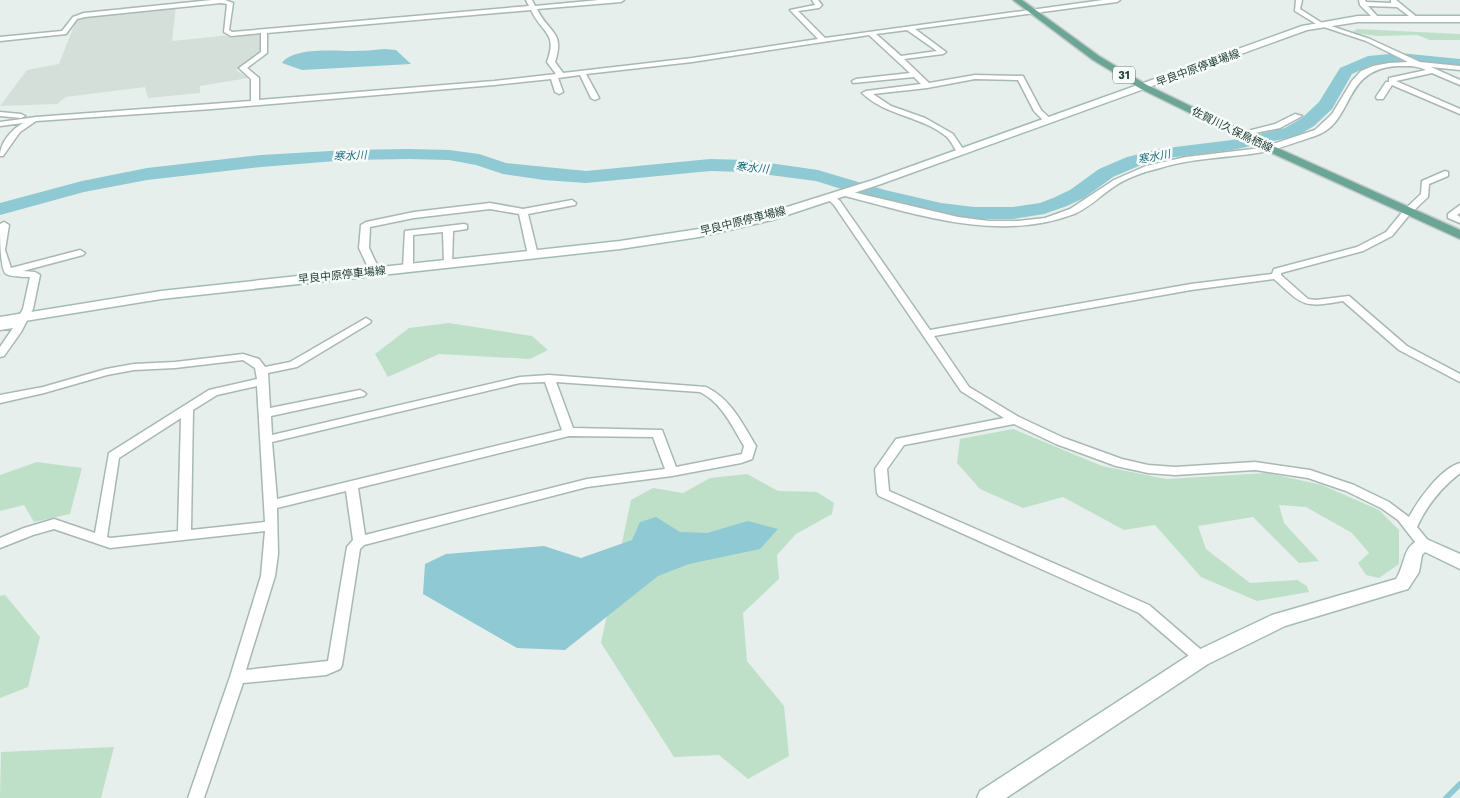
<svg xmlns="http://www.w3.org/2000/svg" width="1460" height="798" font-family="'Work Sans','Noto Sans JP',sans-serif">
  <rect width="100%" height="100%" fill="#e6efeb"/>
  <path fill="#d4dfda" d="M176 6 172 41 260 32V53L236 70 248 78 200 86V93L148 98 145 87 66 97 57 104 0 106 27 70 59 64 77 18 86 15Z"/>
  <path fill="#bfe0c8" d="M1357 29 1460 34V40H1430L1417 35 1378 36 1351 33Z
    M449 323 532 336 548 350 530 359 439 354 388 377 375 354 409 328Z
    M1013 429 1102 466 1166 479 1268 473 1322 485 1379 510 1399 530V564L1379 578 1366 575 1358 563 1369 553 1352 533 1306 507 1279 505 1284 523 1319 561 1299 563 1253 517 1198 526 1206 549 1250 583 1297 580 1307 586 1309 592 1257 601 1201 577 1155 525 1124 530 1063 497 1023 508 980 489 957 463 960 439Z
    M37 462 82 468 70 514 34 522 24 505 0 511V475Z
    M747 474 778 491 817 492 834 503 832 514 796 534 777 555 779 579 743 613 747 661 784 706 789 756 748 779 719 755 674 757 601 643 631 500 653 488 683 493 710 478Z
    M5 595 40 637 28 687 0 698V596Z
    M114 747 101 798H0L1 752Z"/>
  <path fill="#8ec9d4" d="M384 49 396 50 411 64 302 70 282 63C294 47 334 51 353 51 363 51 374 50 384 49Z
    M656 517 680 532 707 533 748 521 778 529 760 549 689 564 658 576 565 650 517 648 423 594 425 564 446 554 544 546 581 558 632 540 640 522Z"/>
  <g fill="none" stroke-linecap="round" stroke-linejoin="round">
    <path stroke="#8ec9d4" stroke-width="5.5" d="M1446 798 1460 784"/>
    <path fill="#8ec9d4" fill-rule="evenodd" d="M1400 53 1460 59V69L1400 63 1371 65 1352 74 1332 109 1314 126 1297 136 1232 150 1160 159 1141 165 1113 177 1084 198 1067 206 1044 214 1013 219H974L941 215 873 199 816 181 747 172 710 171 586 183 544 180 503 174 476 165 449 160 409 159 348 160 261 167 147 180 84 192 0 215V203L82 181 147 168 261 155 348 150 409 149 449 150 479 154 506 163 586 171 710 159 747 160 818 170 885 190 941 203 974 207H1013L1040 203 1053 198 1070 190 1099 169 1127 157 1159 149 1232 140 1285 128 1302 118 1319 102 1340 68 1368 56Z"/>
    <g stroke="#a8b8b2" stroke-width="3">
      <path id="street" d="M212 0H225L233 3 229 30 232 32 529 6 526 0H532L535 6 599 0H624L621 2 537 9C549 34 565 31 555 62L563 73 692 58 818 39 790 10 815 5 812 0H818L822 5 819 8 798 11 825 38 1103 0H1120L1117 2 915 29 946 52 943 54 904 59 929 83 975 75 1023 76 1041 110 1053 121 1046 123 1034 111 1018 80 975 79 927 88 873 94 891 106 925 118 953 134 965 152 961 154H958C955 149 951 141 947 137 922 116 886 116 862 93L866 91 921 84 914 77 853 83 852 81 856 79 910 73 869 35 692 62 586 74 599 98 595 100 591 98 580 75 558 78 563 92 559 94 555 92 551 79 494 85 212 109 36 121 20 132 3 156H0C0 143 11 130 23 123L0 126V122L36 117 251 101V79L239 68 261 52V33L231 36 224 32 227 4 221 3 85 17 77 19 66 34 0 41V37L62 31 73 17 84 13ZM531 10C542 34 558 32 547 62L556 74 494 81 259 100V78L247 68 267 53V33ZM907 30 937 51 901 56 876 34Z
        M1296 0H1302L1300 9 1322 23 1370 39 1420 62 1460 66V70L1431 67 1460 80V85L1432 73 1396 81 1460 109V114L1392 85 1383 99H1377L1376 97 1386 82H1389V78L1426 70C1416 65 1407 66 1397 66 1340 70 1356 122 1315 136 1296 142 1277 150 1257 153 1225 158 1191 158 1160 168 1144 172 1128 177 1115 186 1101 195 1089 208 1074 214 997 243 917 214 841 195L840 193 844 190 958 217 989 221H1018L1045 218 1070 209 1114 180 1146 166 1186 157 1261 148 1315 130 1332 114 1352 81 1361 71 1373 66 1389 63 1408 62 1366 41 1318 25 1295 11Z
        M1359 0H1365L1366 2 1391 3V0H1396L1418 18 1413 19 1397 7 1368 6 1379 18 1374 19 1360 5Z
        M0 112 21 114 25 116 21 118 0 116Z
        M1295 114 1302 116 1280 128 1240 136 1236 134 1275 124Z
        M1445 171 1448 172V176L1429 184 1428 197 1410 214 1392 236 1363 251 1281 273V275L1308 299 1316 300 1349 296 1407 346 1460 374V382L1399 350 1343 301C1302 308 1304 306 1274 279L1191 290 934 336 969 387 1019 417 1064 438 1122 459 1148 465 1175 467 1255 462 1310 470 1354 485 1389 502 1409 517C1419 499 1440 469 1460 463V473C1441 488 1427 505 1417 527L1431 544 1429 547H1419L1398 520 1381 508 1346 491 1308 478 1255 470 1175 475 1148 473 1116 466 1056 444 1014 424 904 445 887 469 889 491 1149 605 1206 654 1208 658 1206 662 1201 664 1196 662 1139 613 879 496 877 493 875 469 896 439 1004 418 961 391 834 205 826 197 827 195H833L840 201 930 330 1191 284 1272 274 1274 269 1357 247 1386 232 1404 210 1421 194 1422 181Z
        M572 200 576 203 575 205 528 214 538 255 533 258 528 255 519 214 490 209 414 218 370 227 369 248 377 265 374 274 371 275 366 272 367 265 359 248 361 225 366 222 414 212 490 203 523 209Z
        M1460 205V213L1457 215 1460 217V223L1448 218V214Z
        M4 222 9 225 5 250 11 268 80 250 85 253 83 255 23 271 35 272 40 275 33 309 21 332 4 356 0 357V347L13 328 0 330V324L16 321 23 309 30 277C23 277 12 277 6 274 0 270 0 234 0 224Z
        M464 224 467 225V229L453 231 452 266H446L444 264 443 232 413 235V268L408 271 405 270 403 268 405 231Z
        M366 318 371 321 370 323 297 367 268 373 270 408 360 390 364 392 366 394 364 396 271 416 272 435 520 377 549 375 706 387C731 399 742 423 756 446L752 459 741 463 672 476 587 487 364 545 360 549 342 665 340 669 326 675 243 683 204 798H188L230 677 261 576 265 531 110 548 54 529 33 535 0 548V538L24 528 54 519 95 533 109 453 209 390 257 379 255 368 243 360 175 368 134 370 107 375 44 393 0 403V395L43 387 106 369 134 364 175 362 243 354 259 359 265 367 290 362ZM545 382 562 430 277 499 272 442 520 383ZM556 382 700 392C722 403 732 426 744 446L742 454 676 467 662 430 573 428ZM257 386 265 522 191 530 193 410 217 395ZM181 418 178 531 110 538 107 537 119 458ZM569 436 653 437 665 469 587 479 365 535 358 488ZM346 491 353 540 347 547 328 661 246 670 275 576 278 554 277 508Z"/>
    </g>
    <g stroke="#a4bbb3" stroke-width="3">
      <path id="secondary" d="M1358 16H1460V22H1358L1307 30 881 184 772 220 699 237 620 249 161 299 0 325V317L161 291 620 241 699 229 765 214 873 180 1302 26Z
        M1424 538 1460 554V569L1425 552 1422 555 1419 572 1408 589 1285 626 1208 664 1006 798H977L980 791 1194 652 1272 615 1396 579C1407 562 1401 545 1424 538Z"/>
    </g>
    <g stroke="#c2cac8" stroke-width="3">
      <path id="primary" d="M1013 0H1022L1099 56 1147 85 1273 146 1460 230V239L1265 150 1141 89 1093 60Z"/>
    </g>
    <use href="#street" fill="#fff" fill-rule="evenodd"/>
    <use href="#secondary" fill="#fff" fill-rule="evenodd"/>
    <use href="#primary" fill="#6aa596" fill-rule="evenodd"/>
  </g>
  <g text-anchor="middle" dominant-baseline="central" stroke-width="5" stroke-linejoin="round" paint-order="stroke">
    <g font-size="11" fill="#24423a" stroke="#f7fbf9">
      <text transform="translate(1198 68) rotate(-20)">早良中原停車場線</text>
      <text transform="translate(1232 130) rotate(26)">佐賀川久保鳥栖線</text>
      <text transform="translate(743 221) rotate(-14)">早良中原停車場線</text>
      <text transform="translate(342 275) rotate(-6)">早良中原停車場線</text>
    </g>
    <rect fill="#f7fbf9" stroke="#637a73" stroke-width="1" x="1113" y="66.5" width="22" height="17" rx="4"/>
    <g font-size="11" font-weight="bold" fill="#24423a">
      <text x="1124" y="75">31</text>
    </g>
    <g font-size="11" font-style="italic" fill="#1c6f80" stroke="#f7fbf9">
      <text transform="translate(350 156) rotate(-3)">寒水川</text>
      <text transform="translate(1154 157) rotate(-11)">寒水川</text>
      <text transform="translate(752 168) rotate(5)">寒水川</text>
    </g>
  </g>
</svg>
